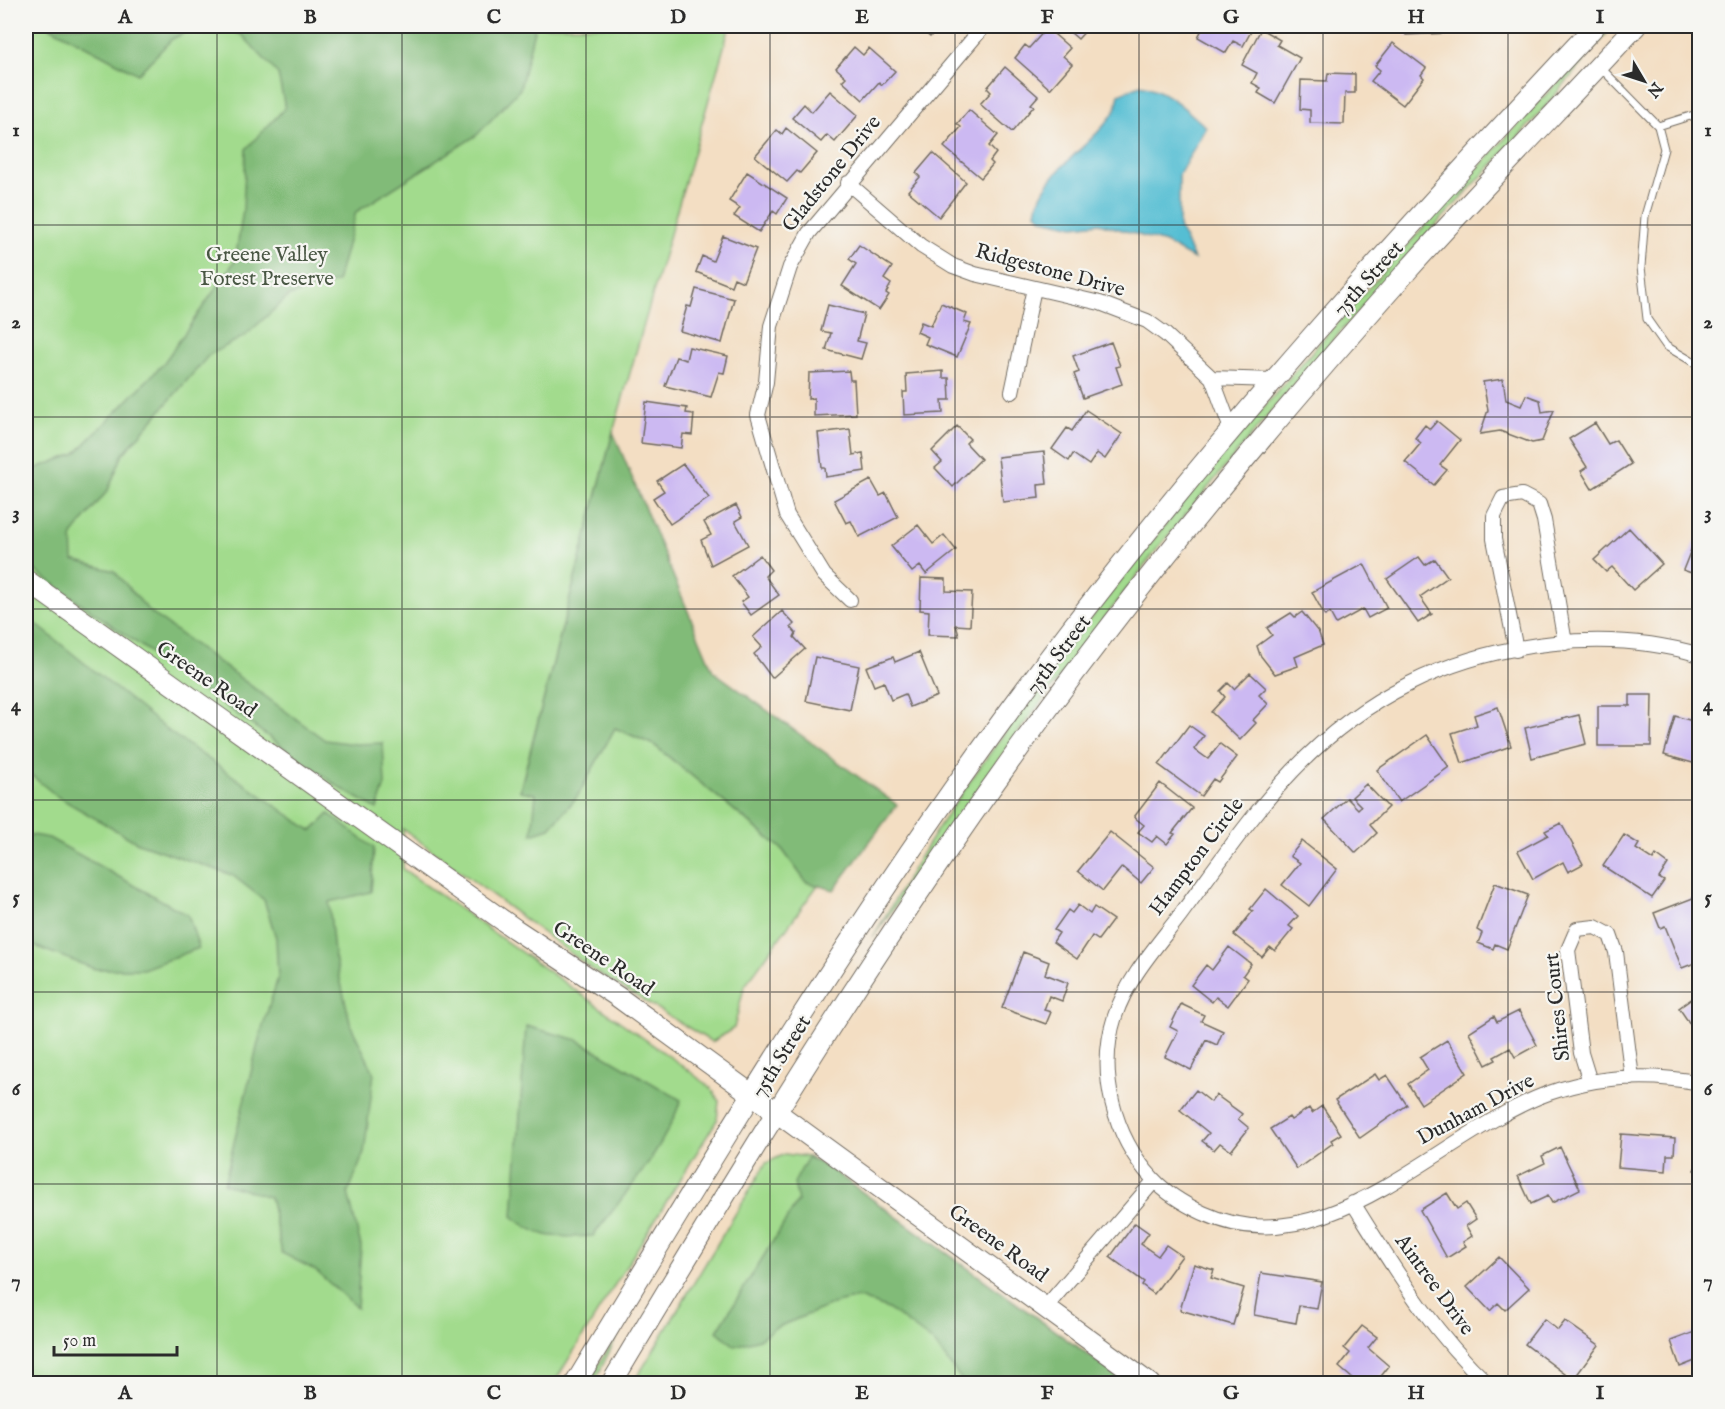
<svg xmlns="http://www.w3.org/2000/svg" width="1725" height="1409" font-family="'IM FELL English',serif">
  <rect width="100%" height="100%" fill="#f6f6f2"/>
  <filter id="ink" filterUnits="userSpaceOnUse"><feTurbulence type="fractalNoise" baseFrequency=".0167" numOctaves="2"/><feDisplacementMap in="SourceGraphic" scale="12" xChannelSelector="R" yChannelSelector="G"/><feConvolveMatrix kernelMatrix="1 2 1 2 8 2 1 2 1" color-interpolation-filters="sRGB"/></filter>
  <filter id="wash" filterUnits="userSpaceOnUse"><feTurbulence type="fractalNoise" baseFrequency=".008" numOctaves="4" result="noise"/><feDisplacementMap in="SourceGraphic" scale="24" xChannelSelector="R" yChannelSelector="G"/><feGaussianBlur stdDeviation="1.35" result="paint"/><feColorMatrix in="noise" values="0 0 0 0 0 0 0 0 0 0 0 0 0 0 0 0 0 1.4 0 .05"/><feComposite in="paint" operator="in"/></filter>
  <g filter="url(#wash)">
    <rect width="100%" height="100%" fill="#f3dec3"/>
    <path fill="#a2db8d" stroke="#66835c" stroke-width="1.5" d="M26 26H730L613 432 520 790 577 797 615 728 654 745 782 849 806 881 818 885 744 987 734 1028 712 1042 596 972 403 829V869L683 1066 712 1089 719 1101 717 1120 554 1383H26Z
      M1610 26H1613L1534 120 1406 257 1283 397 1158 548 1022 727 873 937C897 897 920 854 946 816 1141 531 1375 277 1610 26Z
      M785 1154 808 1157 830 1169 1127 1383 633 1384 760 1173 766 1163Z
      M622 1326 594 1383H587Z"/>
    <path fill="#81bb78" stroke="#567352" stroke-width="1.5" d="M48 26H198L172 39 138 74Z
      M222 26H535L520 89 477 135 356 212 337 282 289 296 245 336 209 355 123 454 108 490 72 535 73 560 114 571 150 612 325 740 355 744 383 743 385 785 377 809 342 789 26 564V472L75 454 163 364 235 261 243 210 246 149 285 108 278 74 242 35Z
      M613 432 713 671 897 805 834 890 806 882 782 849 654 745 615 728 577 797 550 828 532 834 536 794 520 791Z
      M26 616 171 733 312 831 329 814 374 848 371 892 329 902 334 953 351 1026 374 1073 364 1153 348 1193 361 1246 357 1308 315 1270 282 1253 270 1197 224 1184 260 1035 278 978 276 938 264 900 232 875 138 843 58 797 26 771Z
      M26 834 49 838 188 915 199 948 143 969H95L26 943Z
      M526 1026 578 1040 681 1100C663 1151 625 1194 593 1236 557 1237 542 1241 513 1217Z
      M808 1157 830 1169 1127 1383H964L933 1342 888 1309 859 1298 836 1303 775 1328 759 1339 735 1346 717 1331 798 1201 794 1183Z"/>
    <path fill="#55bed3" stroke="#40747f" stroke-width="1.5" d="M1140 85C1168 90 1185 109 1206 127L1179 175V227L1194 259 1165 243 1099 223 1074 226 1043 219 1036 213C1041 172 1094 145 1114 112 1117 107 1118 100 1119 94Z"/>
    <g id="blocks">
      <path fill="#ccb9f2" d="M917 26H940L930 37Z
        M1063 26H1090L1078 39Z
        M1204 26H1254L1243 46 1233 41 1226 53 1198 37Z
        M1405 26H1448L1449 33 1406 35Z
        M1047 28 1070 48 1063 56 1072 64 1050 89 1015 58 1025 45 1029 48Z
        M1261 29 1280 40 1277 45 1300 58 1275 103 1258 93 1261 88 1252 83 1257 73 1242 65Z
        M1393 43 1426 68 1421 75 1424 78 1403 105 1371 81 1380 70 1375 66Z
        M854 47 863 55 869 48 895 71 882 85 879 82 863 100 842 81 846 77 836 68Z
        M1005 67 1038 96 1031 104 1034 106 1012 132 980 104 991 92 987 88Z
        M1328 73 1355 74V93H1345L1344 124 1310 123V110L1300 109 1301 80 1327 81Z
        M830 91 858 115 835 142 827 135 821 142 792 118 804 104 812 112Z
        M969 110 998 135 989 146 996 153 990 161 993 164 981 178 944 147 961 127 957 124Z
        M786 128 817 153 800 173 797 171 787 182 755 156 777 130 782 134Z
        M933 153 966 182 939 217 908 191 920 177 916 173Z
        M747 172 787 198 777 214 773 211 759 232 734 216 740 208 729 201Z
        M723 236 756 249 743 282 734 278 731 286 696 272 702 256 713 261Z
        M859 245 892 267 884 279 891 284 886 293 889 295 879 310 842 286 856 264 849 259Z
        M696 289 734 299 722 343 680 331 687 306 691 307Z
        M941 303 967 314 964 322 971 324 957 357 925 344 928 337 917 332 921 322 931 326Z
        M828 305 864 314 857 341 866 343 861 359 826 350 831 333 821 331Z
        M1111 342 1120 366 1116 367 1122 384 1083 398 1074 374 1079 372 1073 356Z
        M689 347 728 356 724 373 719 372 711 397 665 386 676 357 686 360Z
        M849 371 850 380H854L856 414 814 416V398L808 399 809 373Z
        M943 371V378H949L950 400H942L943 413 904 415 903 392H907L906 374Z
        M1503 379 1506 400 1521 406 1526 395 1540 400 1542 412 1554 410 1542 441 1532 443 1500 431 1480 434 1488 410 1483 382Z
        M646 402 687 408 686 413 694 414 692 435 683 434 681 448 641 443Z
        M1086 410 1122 434 1105 459 1097 453 1089 465 1073 454 1069 461 1052 449 1067 428 1072 431Z
        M1437 421 1460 440 1440 465 1447 470 1434 485 1405 462 1421 443 1415 438 1425 425 1430 429Z
        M1595 423 1608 444 1616 440 1631 464 1592 489 1581 471 1587 467 1569 439Z
        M957 426 970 439 966 443 981 459 953 487 935 468 942 462 932 451Z
        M850 429 853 455 863 453 865 471 826 477 825 468H822L818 433Z
        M1044 452 1047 484 1038 485 1039 498 1003 502 998 457Z
        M683 464 709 498 670 524 653 498 664 491 657 481Z
        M871 480 880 496 886 493 898 517 859 537 851 521 846 523 834 500Z
        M736 505 742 517 735 521 748 545 711 565 701 540 711 535 704 522Z
        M918 525 933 544 944 535 956 550 926 574 920 566 912 572 891 546Z
        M1629 528 1662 564 1633 590 1612 567 1606 572 1594 560Z
        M1695 540 1700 542V576L1683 570Z
        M760 555 771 570 765 576 779 595 751 615 741 602 748 597 732 576Z
        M1419 557 1425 565 1435 559 1448 577 1420 597 1432 614 1418 623 1387 579Z
        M1364 564 1387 608 1368 618 1363 609 1336 624 1330 613 1325 616 1312 592Z
        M921 578 946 579V591L972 592 970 626 956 625 959 636 928 635 929 611 920 610Z
        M782 611 794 624 791 627 796 633 794 637 805 649 772 678 754 654 762 647 753 637Z
        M1302 612 1319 633 1323 645 1295 657 1298 666 1275 674 1260 655 1257 646 1272 635 1267 628 1291 613 1295 617Z
        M919 652 937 696 910 707 905 694 891 700 884 682 874 686 866 667 893 657 895 662Z
        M815 657 859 666 850 710 806 701Z
        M1250 673 1266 688 1259 695 1268 704 1253 720 1256 723 1240 740 1211 712 1225 697 1220 691 1228 683 1234 689Z
        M1630 695H1652L1651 746H1598V706H1630Z
        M1498 707 1511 746 1462 763 1452 733 1477 725 1474 715Z
        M1579 715 1586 744 1532 758 1525 728Z
        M1675 716 1700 723V765L1664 755Z
        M1189 725 1204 736 1194 749 1208 759 1220 744 1237 757 1218 782 1213 779 1201 796 1159 765Z
        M1427 735 1449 767 1399 802 1377 770Z
        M1160 783 1192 808 1172 833 1175 834 1167 844 1157 836 1152 842 1138 832 1144 825 1134 817Z
        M1366 784 1388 807 1370 825 1377 833 1356 853 1324 819 1347 798 1358 809 1361 806 1352 797Z
        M1561 823 1583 864 1568 872 1563 862 1533 879 1518 851 1548 835 1545 831Z
        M1110 832 1154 867 1141 883 1122 867 1103 891 1078 871Z
        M1624 835 1639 844 1636 849 1653 860 1656 855 1668 864 1659 878 1664 881 1652 898 1603 866Z
        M1302 841 1337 869 1309 906 1282 885 1300 863 1290 856Z
        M1495 883 1528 895 1507 949 1495 944 1493 949 1478 943 1482 933 1477 930Z
        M1266 889 1298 916 1289 926 1293 929 1275 951 1270 947 1262 957 1234 935 1253 911 1250 909Z
        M1698 896 1700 961 1682 968 1665 926 1660 928 1654 913Z
        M1078 905 1090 914 1094 907 1113 920 1098 940 1092 936 1077 959 1053 942 1059 933 1054 930 1068 910 1072 913Z
        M1229 947 1251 964 1243 975 1248 979 1228 1006 1216 997 1212 1002 1191 985 1206 965 1212 970Z
        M1023 952 1049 962 1045 974 1068 983 1062 1001 1049 996 1044 1010 1051 1012 1046 1024 1002 1008Z
        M1700 993V1021L1698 1019 1690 1024 1679 1008Z
        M1181 1004 1204 1015 1201 1021 1223 1031 1217 1045 1206 1040 1191 1070 1165 1057 1178 1031 1170 1027Z
        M1519 1011 1537 1045 1515 1057 1510 1048 1494 1057 1496 1060 1486 1065 1469 1032 1494 1016 1497 1022Z
        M1447 1040 1467 1073 1421 1104 1408 1084 1428 1070 1420 1057Z
        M1375 1074 1379 1080 1387 1075 1407 1105 1360 1138 1335 1100Z
        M1196 1090 1211 1102 1216 1095 1242 1114 1238 1119 1249 1128 1231 1151 1220 1143 1214 1150 1202 1141 1209 1133 1180 1110Z
        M1322 1106 1341 1134 1331 1140 1333 1143 1297 1169 1270 1129 1289 1117 1291 1120 1309 1108 1312 1113Z
        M1621 1134 1675 1138 1674 1155H1667L1666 1171 1618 1167Z
        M1560 1147 1580 1189 1552 1203 1548 1196 1531 1204 1518 1176 1545 1163 1542 1156Z
        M1700 1159V1173L1694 1170Z
        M1447 1193 1457 1209 1466 1203 1476 1219 1466 1226 1472 1236 1463 1242 1466 1246 1447 1258 1420 1210Z
        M1135 1223 1149 1233 1141 1244 1158 1256 1166 1245 1182 1256 1154 1294 1142 1285 1144 1282 1110 1257Z
        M1499 1257 1529 1288 1505 1310 1498 1303 1490 1311 1467 1287Z
        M1194 1264 1214 1270 1211 1278 1244 1288 1233 1325 1180 1310Z
        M1261 1273 1322 1282 1317 1309 1299 1306 1296 1323 1254 1315Z
        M1544 1319 1558 1330 1565 1321 1599 1345 1573 1380 1525 1344Z
        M1362 1326 1377 1337 1368 1348 1389 1366 1375 1384H1359L1339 1367 1350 1353 1344 1348Z
        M1700 1330V1359L1680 1367 1671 1341Z"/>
    </g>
  </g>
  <g filter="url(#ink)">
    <use href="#blocks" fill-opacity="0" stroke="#716a60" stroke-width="1.5"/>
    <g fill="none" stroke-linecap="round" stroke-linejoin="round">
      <g stroke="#716a60" stroke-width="9">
        <path id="lane" d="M1601 68 1658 126 1700 113
          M1658 126 1664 149 1645 216 1641 267 1647 319 1666 346 1700 366"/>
      </g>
      <g stroke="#716a60" stroke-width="16">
        <path id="street" d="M848 183 921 246 953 266 975 274 1100 303 1147 321 1165 334 1212 378 1231 429
          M1212 378 1273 380
          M1012 392 1034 288
          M850 600 824 575 787 515 758 415 766 382 771 326 790 267 809 233 984 26
          M1516 650 1494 539V516L1503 498 1522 495 1539 504 1544 520 1565 643
          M1700 655C1608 628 1495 641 1409 684 1302 737 1250 821 1181 914 1157 946 1128 977 1115 1016 1097 1072 1113 1136 1153 1179 1166 1193 1186 1205 1203 1213 1326 1270 1440 1132 1549 1093 1598 1076 1649 1073 1700 1083
          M1590 1082 1581 1053 1568 950 1577 929 1595 927 1610 935 1616 952 1632 1078
          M1353 1203C1394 1268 1431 1331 1488 1384
          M1045 1308 1154 1181"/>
      </g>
      <g stroke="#716a60" stroke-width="22">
        <path id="secondary" d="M26 580 515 929 618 997 1150 1384
          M575 1384C723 1139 870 895 1042 667 1212 440 1402 232 1595 26
          M611 1384C745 1160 880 939 1034 728 1150 569 1277 417 1408 270 1483 187 1561 107 1636 26"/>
      </g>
      <use href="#lane" stroke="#fff" stroke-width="7"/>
      <use href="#street" stroke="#fff" stroke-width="14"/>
      <use href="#secondary" stroke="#fff" stroke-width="20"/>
    </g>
  </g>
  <path fill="none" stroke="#2b2b2b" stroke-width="1.5" stroke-opacity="0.55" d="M217 26V1384M402 26V1384M586 26V1384M770 26V1384M955 26V1384M1139 26V1384M1323 26V1384M1508 26V1384M26 225H1700M26 417H1700M26 609H1700M26 800H1700M26 992H1700M26 1184H1700"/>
  <g text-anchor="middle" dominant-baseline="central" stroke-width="4.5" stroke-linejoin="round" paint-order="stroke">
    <g font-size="21" fill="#2b2b2b" stroke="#f6f6f2">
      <text transform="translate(832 174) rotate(-51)">Gladstone Drive</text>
      <text transform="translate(1050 271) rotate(15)">Ridgestone Drive</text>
      <text transform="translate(1369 279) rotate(-48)">75th Street</text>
      <text transform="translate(1059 655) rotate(-53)">75th Street</text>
      <text transform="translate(206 680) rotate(35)">Greene Road</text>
      <text transform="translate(1197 857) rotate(-53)">Hampton Circle</text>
      <text transform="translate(603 959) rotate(34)">Greene Road</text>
      <text transform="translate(1558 1007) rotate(-96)">Shires Court</text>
      <text transform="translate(782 1057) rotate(-58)">75th Street</text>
      <text transform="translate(1476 1110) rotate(-28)">Dunham Drive</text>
      <text transform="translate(998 1244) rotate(36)">Greene Road</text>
      <text transform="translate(1434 1285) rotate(54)">Aintree Drive</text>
    </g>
    <g font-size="21" fill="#495744" stroke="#f6f6f2">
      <text x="267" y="255">Greene Valley<tspan x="267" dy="24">Forest Preserve</tspan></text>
    </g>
  </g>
  <rect width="1725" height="1409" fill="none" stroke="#f6f6f2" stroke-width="66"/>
  <g transform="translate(1644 81) rotate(129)" stroke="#f6f6f2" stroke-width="4.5" paint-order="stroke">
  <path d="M0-4.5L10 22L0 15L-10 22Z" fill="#2b2b2b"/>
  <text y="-9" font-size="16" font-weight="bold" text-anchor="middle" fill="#2b2b2b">N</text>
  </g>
  <path d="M54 1346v9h123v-9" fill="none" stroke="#2b2b2b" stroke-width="3"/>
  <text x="63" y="1346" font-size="18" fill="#2b2b2b" stroke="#f6f6f2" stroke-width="4.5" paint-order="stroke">50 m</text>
  <rect x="33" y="33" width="1659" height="1343" fill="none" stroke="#2b2b2b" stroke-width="2"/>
  <g font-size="20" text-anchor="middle" font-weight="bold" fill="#2b2b2b">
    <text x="125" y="23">A</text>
    <text x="310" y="23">B</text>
    <text x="494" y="23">C</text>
    <text x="678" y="23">D</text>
    <text x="862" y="23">E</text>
    <text x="1047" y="23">F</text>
    <text x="1231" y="23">G</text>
    <text x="1416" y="23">H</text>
    <text x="1600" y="23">I</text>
    <text x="16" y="136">1</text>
    <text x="1708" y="136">1</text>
    <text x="16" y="328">2</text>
    <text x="1708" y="328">2</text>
    <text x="16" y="519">3</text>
    <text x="1708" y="519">3</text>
    <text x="16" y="711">4</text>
    <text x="1708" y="711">4</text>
    <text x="16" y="903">5</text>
    <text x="1708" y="903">5</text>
    <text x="16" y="1095">6</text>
    <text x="1708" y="1095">6</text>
    <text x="16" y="1287">7</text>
    <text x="1708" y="1287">7</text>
    <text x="125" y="1399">A</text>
    <text x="310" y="1399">B</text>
    <text x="494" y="1399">C</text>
    <text x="678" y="1399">D</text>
    <text x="862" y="1399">E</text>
    <text x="1047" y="1399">F</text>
    <text x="1231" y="1399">G</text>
    <text x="1416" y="1399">H</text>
    <text x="1600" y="1399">I</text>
  </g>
</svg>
